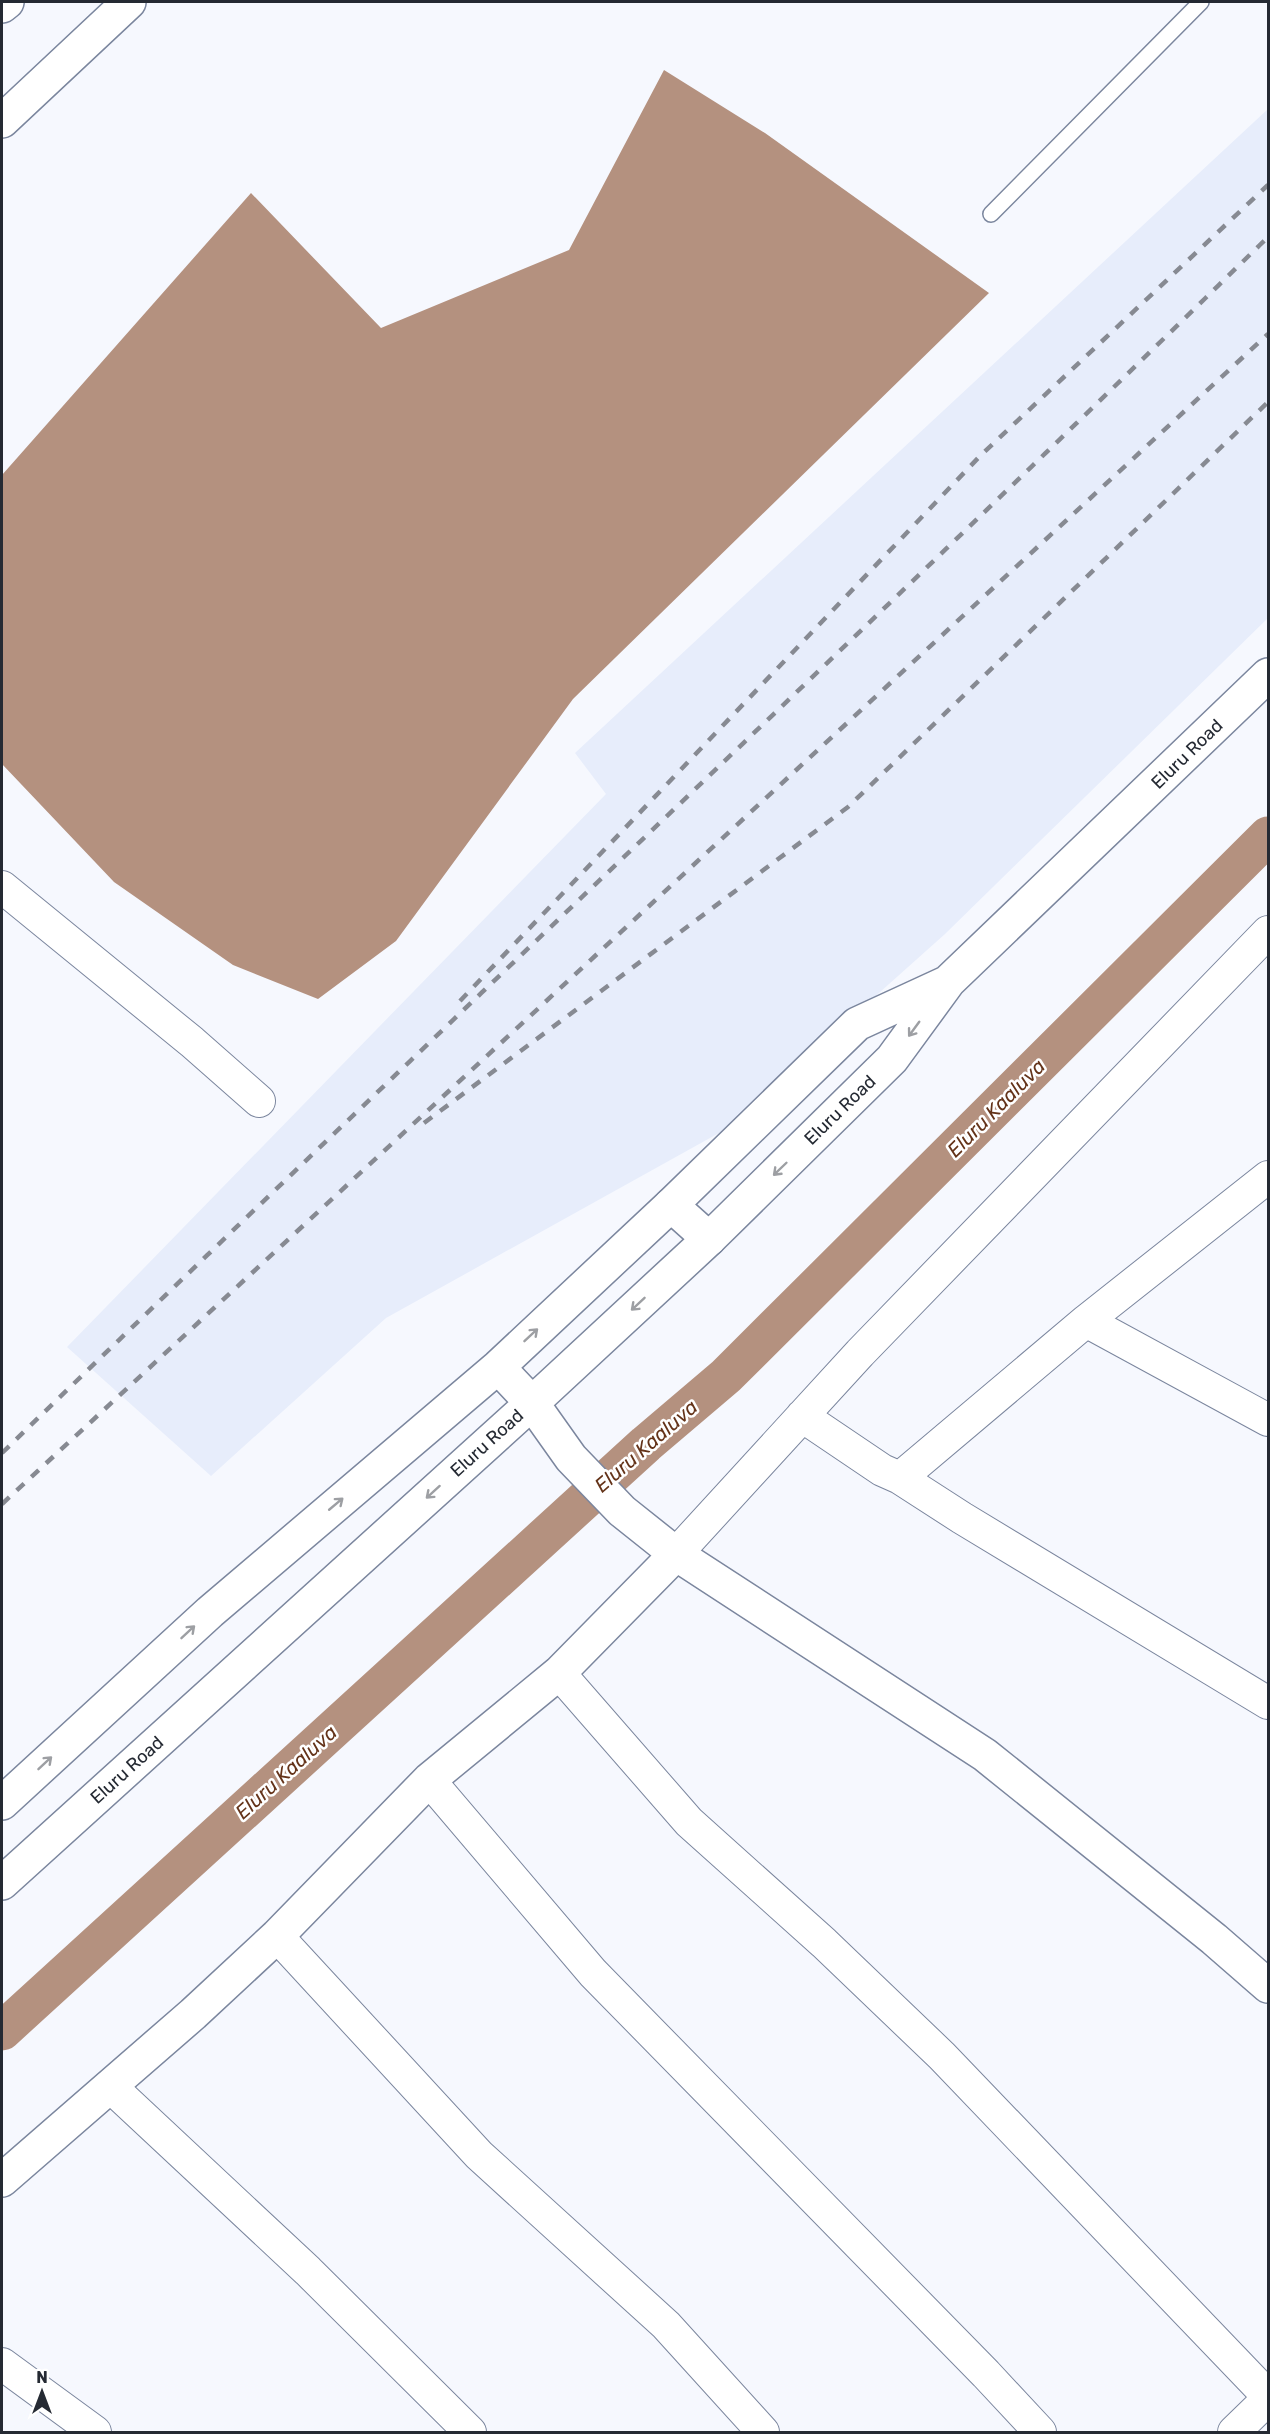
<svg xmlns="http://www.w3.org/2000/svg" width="1270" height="2434" font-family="Rubik,sans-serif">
  <rect width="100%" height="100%" fill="#f6f8fe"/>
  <path fill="#e7edfb" d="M1268 109V618L945 934 728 1128 386 1318 211 1476 67 1347 606 794 575 753Z"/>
  <path fill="#b4917f" d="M664 70 765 133 989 293 573 699 396 941 318 999 233 965 114 882 2 764V475L251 193 381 328 569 250Z"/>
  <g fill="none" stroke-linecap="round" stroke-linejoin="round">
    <path stroke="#b4917f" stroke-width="39" d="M2 2031 646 1444 726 1376 1268 836"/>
    <g stroke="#7b869e" stroke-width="18">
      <path id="service" d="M991 214 1201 2"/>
    </g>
    <g stroke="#7b869e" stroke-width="34">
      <path id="minor" d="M2 887 192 1042 259 1101
        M1086 1321 1268 1420
        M802 1416 882 1470 900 1478 962 1518 1268 1703
        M900 1478 1086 1321 1268 1177
        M676 1554 860 1353 1268 932
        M559 1673 689 1822 824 1943 942 2056 1268 2396
        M429 1780 593 1973 986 2374 1040 2432
        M277 1936 479 2155 666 2325 763 2432
        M110 2086 308 2271 470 2432
        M2 2364 95 2432
        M1234 2432 1268 2399"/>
    </g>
    <g stroke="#7b869e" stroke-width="36">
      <path id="tertiary" d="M2 2180 193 2014 277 1936 429 1780 559 1673 676 1554"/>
    </g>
    <g stroke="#7b869e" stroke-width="36">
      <path id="secondary" d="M2 6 7 2
        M2 121 129 2
        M498 1367 532 1403 571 1458 622 1511 676 1554 985 1755 1214 1939 1268 1986
        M2 1803 210 1612 498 1367 671 1205 857 1024 946 983
        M2 1883 532 1403 709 1239 892 1059 949 981 1268 675"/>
    </g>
    <g stroke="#7b869e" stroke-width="36">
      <path id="primary" d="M671 1205 709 1239"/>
    </g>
    <use href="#service" stroke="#fff" stroke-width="15"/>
    <use href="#minor" stroke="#fff" stroke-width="32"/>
    <use href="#tertiary" stroke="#fff" stroke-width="33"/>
    <use href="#secondary" stroke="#fff" stroke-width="33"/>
    <use href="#primary" stroke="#fff" stroke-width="33"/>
    <path stroke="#878a92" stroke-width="4.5" stroke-dasharray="10 10" stroke-linecap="butt" d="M460 1001 980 456 1268 185
      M424 1123 848 807 1268 402
      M2 1453C422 1046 850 646 1268 237
      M2 1504 1268 334"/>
  </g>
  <defs><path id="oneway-shaft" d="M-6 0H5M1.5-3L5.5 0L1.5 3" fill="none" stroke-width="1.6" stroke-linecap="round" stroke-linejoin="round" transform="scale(1.5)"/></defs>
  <g stroke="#9d9fa3">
    <use href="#oneway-shaft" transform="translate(914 1029) rotate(126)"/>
    <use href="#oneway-shaft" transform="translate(780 1169) rotate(136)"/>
    <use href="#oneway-shaft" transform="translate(638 1304) rotate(137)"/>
    <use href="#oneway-shaft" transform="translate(531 1335) rotate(-43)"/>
    <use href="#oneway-shaft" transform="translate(433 1492) rotate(138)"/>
    <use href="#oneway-shaft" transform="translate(336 1504) rotate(-40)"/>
    <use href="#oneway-shaft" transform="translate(188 1632) rotate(-43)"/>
    <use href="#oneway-shaft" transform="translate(45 1763) rotate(-43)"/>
  </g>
  <g text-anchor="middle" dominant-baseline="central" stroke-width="5" stroke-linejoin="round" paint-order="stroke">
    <g font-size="18" fill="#252a33" stroke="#fff">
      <text transform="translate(1187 754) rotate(-44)">Eluru Road</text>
      <text transform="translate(840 1110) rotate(-44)">Eluru Road</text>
      <text transform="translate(487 1443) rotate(-42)">Eluru Road</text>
      <text transform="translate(127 1770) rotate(-42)">Eluru Road</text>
    </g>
    <g font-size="20" font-style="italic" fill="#643319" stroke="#fff">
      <text transform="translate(996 1108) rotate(-45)">Eluru Kaaluva</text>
      <text transform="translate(646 1446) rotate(-41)">Eluru Kaaluva</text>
      <text transform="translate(286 1772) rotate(-42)">Eluru Kaaluva</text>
    </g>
  </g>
  <rect width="1270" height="2434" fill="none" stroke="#252a33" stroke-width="6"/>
  <g transform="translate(42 2392)" stroke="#ffffff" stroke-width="4.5" paint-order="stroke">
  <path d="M0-4.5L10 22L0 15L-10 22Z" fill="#252a33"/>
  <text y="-9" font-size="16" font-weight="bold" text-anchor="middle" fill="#252a33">N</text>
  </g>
</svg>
